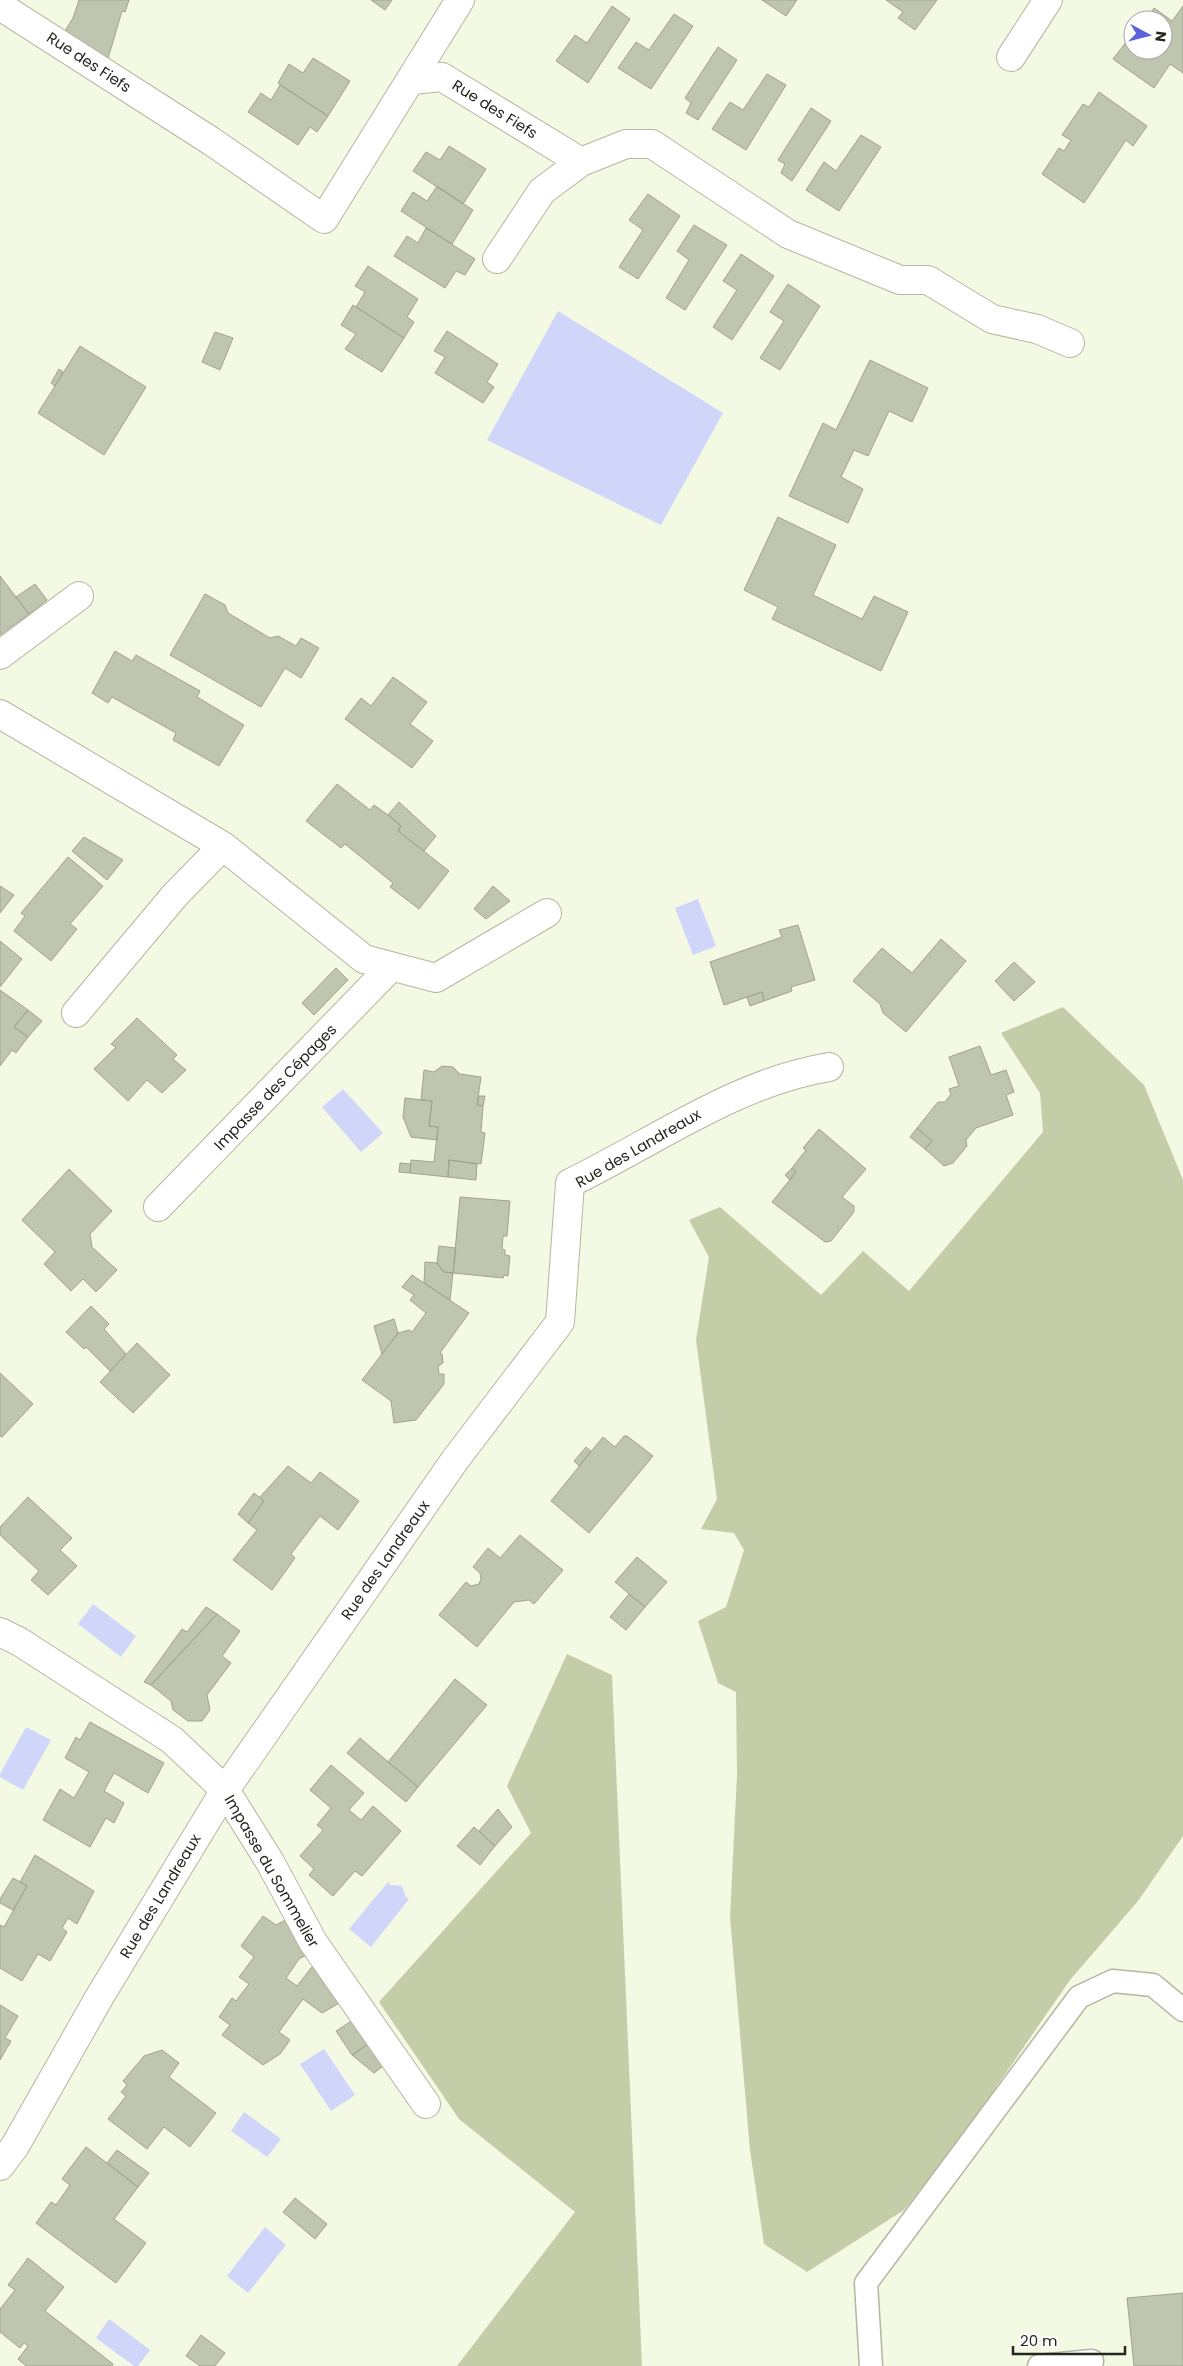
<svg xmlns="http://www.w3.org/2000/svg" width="1183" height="2366" font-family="Poppins,sans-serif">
  <rect width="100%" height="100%" fill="#f4f9e4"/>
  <path fill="#c4cda7" d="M1063 1007 1144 1085 1183 1180V1836L1138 1901 1070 1980 961 2138 904 2210 807 2272 764 2244 750 2150 730 1917 737 1775 736 1692 718 1683 698 1621 726 1607 744 1550 734 1533 701 1529 717 1499 696 1340 709 1257 689 1220 720 1207 821 1295 863 1251 909 1291 1043 1132 1040 1093 1001 1033Z
    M567 1654 612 1675 642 2366H457L575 2212 459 2119 379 2002 531 1833 507 1786Z"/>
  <path fill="#cfd6fa" d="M558 311 723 413 661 525 487 440Z
    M698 899 716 946 693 955 675 908Z
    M343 1089 383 1133 361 1152 322 1107Z
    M93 1604 136 1636 121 1657 78 1624Z
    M26 1727 51 1740 23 1790 0 1777V1774Z
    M388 1882 390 1885 402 1886 406 1897 409 1899 371 1947 349 1929Z
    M324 2049 355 2095 331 2111 300 2064Z
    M244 2112 281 2139 267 2157 231 2131Z
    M265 2227 286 2245 248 2293 227 2276Z
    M109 2319 150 2350 138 2366H134L96 2338Z"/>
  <path fill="#c0c5b0" stroke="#9fa490" d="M79 0H129L125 12 122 11 107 62 63 34 73 18Z
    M371 0H392L385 10Z
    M762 0H797L786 16Z
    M886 0H937L915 30 898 18 903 12Z
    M612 6 630 19 588 83 556 61 575 35 587 43Z
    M1183 6V73L1170 64 1154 88 1113 59 1133 33V50H1163V20H1146L1154 8 1172 21Z
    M674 14 693 26 651 89 618 68 636 42 649 50Z
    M718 47 737 60 698 120 686 113 691 103 685 98Z
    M313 58 350 81 328 116 278 83 289 64 303 73Z
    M767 74 786 85 746 150 712 129 730 102 743 110Z
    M280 85 328 116 317 132 310 127 298 145 248 112 261 93 271 100Z
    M1099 92 1147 126 1133 146 1126 140 1084 203 1042 174 1059 148 1064 151 1071 140 1062 135 1083 104 1089 107Z
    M811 108 831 121 792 181 781 173 785 164 778 160Z
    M861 135 881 147 839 211 806 190 824 162 836 171Z
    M449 146 486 169 463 204 413 171 426 152 440 160Z
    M437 186 473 210 452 244 401 211 413 192 427 201Z
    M648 194 680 216 638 279 619 267 643 230 629 220Z
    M694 225 727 245 685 310 666 298 689 260 677 251Z
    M426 228 475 259 465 275 456 271 445 288 394 256 407 236 418 243Z
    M741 254 774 276 732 340 713 327 737 290 723 281Z
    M368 266 418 299 407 317 414 322 404 338 356 307 365 292 355 286Z
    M788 284 820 306 780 370 760 358 784 321 770 312Z
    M353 305 404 338 382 372 345 349 356 334 341 325Z
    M447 331 498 364 487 382 494 387 483 403 435 373 445 357 434 351Z
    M215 332 233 338 220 370 202 362Z
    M80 346 146 387 104 455 38 413Z
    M870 360 928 388 912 422 889 411 868 456 854 450 841 477 863 489 848 523 789 496 823 423 836 430Z
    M59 369 63 372 55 386 51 383Z
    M778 517 836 545 813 595 862 619 874 596 908 612 881 671 772 619 778 607 744 590Z
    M0 576 29 614 0 635Z
    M35 584 47 600 29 614 16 597Z
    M205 594 225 605 228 613 270 638 278 636 296 646 301 638 319 648 301 678 285 668 261 707 170 655Z
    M115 651 132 661 136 655 200 691 197 697 244 725 219 766 173 740 176 733 112 697 108 703 92 693Z
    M393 677 427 702 410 724 433 741 412 768 345 719 361 698 371 706Z
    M337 784 370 810 374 805 388 815 401 826 398 831 449 871 419 909 390 887 393 883 345 844 341 848 306 821Z
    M399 802 436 836 424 851 398 831 401 826 388 815Z
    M84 837 123 860 107 880 72 851Z
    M68 857 103 886 70 924 77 929 51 961 14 931 25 916 21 913Z
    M0 886 14 895 0 913Z
    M493 886 510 901 486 919 474 909Z
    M798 925 815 980 791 987 792 991 764 1001 762 992 724 1005 710 962 782 937 779 930Z
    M941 939 966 961 906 1032 883 1013 880 1004 853 981 882 948 912 973Z
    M0 941 22 959 0 987Z
    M1014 962 1035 982 1014 1001 995 981Z
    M336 968 348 980 314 1015 302 1003Z
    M0 990 28 1010 14 1027 28 1037 16 1053 12 1050 0 1066Z
    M762 992 764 1001 750 1006 747 997Z
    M28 1010 42 1021 28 1037 14 1027Z
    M137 1018 177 1055 173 1059 186 1070 162 1093 147 1080 128 1101 94 1069 116 1047 111 1044Z
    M980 1046 991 1075 1006 1070 1014 1092 1006 1095 1013 1115 976 1128 966 1140 967 1146 953 1163 944 1166 925 1149 932 1141 917 1128 938 1102H945L951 1094 949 1089 959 1086 949 1057Z
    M442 1066 453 1067 460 1074 481 1077 477 1105 483 1106 481 1132 485 1133 481 1164 449 1160 448 1177 410 1173 411 1160 434 1162 438 1127 429 1126 432 1101 421 1100 424 1070 434 1072Z
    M479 1096H485L483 1106 477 1105Z
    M405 1098 432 1101 429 1126 438 1127 437 1140 411 1137 403 1117Z
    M917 1128 932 1141 925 1149 910 1137Z
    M819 1129 866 1169 842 1197 854 1206V1212L831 1241 825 1242 772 1202 796 1172 792 1168 806 1150 803 1148Z
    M449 1160 477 1164 476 1180 448 1177Z
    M400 1163 411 1164 410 1173 399 1172Z
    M792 1168 796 1172 790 1180 785 1175Z
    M69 1169 112 1211 90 1234 92 1247 117 1270 96 1292 83 1279 71 1291 44 1264 55 1252 22 1220Z
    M460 1197 510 1201 507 1236H503L502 1249 505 1250V1255L510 1256 508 1276 504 1275 503 1278 453 1273Z
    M439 1246 456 1248 453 1273 444 1272 437 1263Z
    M425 1262 437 1263 444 1272 453 1273 450 1300 424 1283Z
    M412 1275 469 1313 440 1353 442 1354 443 1363 438 1366 439 1374H444V1384L416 1420 394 1423 391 1401 362 1380 398 1333 409 1330 412 1332 426 1313 410 1300 414 1295 402 1287Z
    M91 1306 109 1324 104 1329 126 1354 110 1371 86 1347 84 1349 66 1332Z
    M394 1319 398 1333 382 1354 374 1326Z
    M137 1343 170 1375 133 1413 100 1382Z
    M0 1373 33 1404 2 1437 0 1436Z
    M624 1436H627L653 1456 589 1533 551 1501 603 1437 615 1447Z
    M586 1447 591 1451 579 1466 574 1461Z
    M288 1466 311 1483 320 1472 359 1501 338 1530 320 1516 291 1554 295 1558 272 1590 233 1560 257 1530 248 1523 264 1501 260 1497Z
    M254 1493 264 1501 248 1523 238 1514Z
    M28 1497 72 1538 60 1550 77 1566 48 1595 31 1580 39 1571 0 1535V1527Z
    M520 1535 563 1570 534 1604 529 1600 514 1602 477 1647 439 1615 466 1582 471 1586 479 1584 481 1579 480 1573 473 1567 488 1548 500 1558Z
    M637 1557 667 1582 645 1607 615 1582Z
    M629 1594 645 1607 626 1630 610 1617Z
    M206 1607 217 1614 151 1685 144 1682 182 1629 187 1632Z
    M217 1614 240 1631 222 1656 231 1663 207 1695 210 1710 202 1721H188L173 1710 171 1701 151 1685Z
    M455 1679 487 1705 418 1787 388 1762Z
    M90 1722 164 1763 148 1793 114 1773 104 1791 124 1803 114 1823 106 1818 90 1847 43 1820 60 1789 74 1798 89 1772 65 1758 76 1737 80 1740Z
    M360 1738 418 1787 406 1802 347 1753Z
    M331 1765 364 1793 349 1810 361 1820 373 1806 401 1831 362 1876 355 1871 333 1896 309 1875 314 1869 300 1856 323 1830 317 1825 331 1808 310 1790Z
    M498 1809 512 1827 495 1846 479 1831Z
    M474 1827 495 1846 480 1865 457 1846Z
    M35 1855 94 1891 77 1924 68 1918 62 1928 67 1932 50 1961 38 1954 22 1981 0 1968V1925L4 1927 27 1886 20 1882Z
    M13 1878 27 1886 13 1910 0 1903V1899Z
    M263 1916 276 1925 291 1917 310 1953 299 1959 286 1978 297 1986 311 1968 316 1964 341 2002 322 2013 303 1999 279 2032 290 2040 280 2054 263 2065 222 2035 230 2025 219 2017 232 1998 236 2001 249 1984 239 1977 254 1957 241 1946Z
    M0 2005 18 2016 5 2038 11 2041 0 2060Z
    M353 2020 368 2044 352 2055 336 2031Z
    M368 2044 386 2064 374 2073 352 2055Z
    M162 2050 179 2063 169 2077 216 2113 190 2147 164 2127 147 2149 108 2119 126 2096 121 2092 127 2085 123 2081 144 2056Z
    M86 2147 138 2187 114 2219 146 2243 116 2283 36 2223 51 2202 56 2205 70 2185 62 2179Z
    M117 2150 149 2173 138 2187 107 2163Z
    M295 2198 327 2224 315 2239 283 2212Z
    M28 2258 64 2287 45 2311 113 2364 112 2366H26L18 2359 28 2346 24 2343 20 2348 0 2332V2309L15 2290 8 2285Z
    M1183 2293V2366H1134L1127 2298Z
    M201 2335 225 2353 215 2366H200L186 2356Z"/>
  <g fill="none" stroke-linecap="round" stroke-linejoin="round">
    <g stroke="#b2b7a2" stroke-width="25">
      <path id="lane" d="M871 2366 866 2283 1079 1997 1113 1981 1153 1985 1183 2010
        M1039 2366 1092 2361"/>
    </g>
    <g stroke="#b2b7a2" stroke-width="30">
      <path id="street" d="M0 6 211 141 324 219 460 0
        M1011 57 1048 0
        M412 80 442 77 581 162
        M497 259 542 191 581 162 626 144H652L788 234 900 280H928L992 319 1037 329 1070 343
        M0 655 79 596
        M0 714 223 846 364 959 436 978 547 913
        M76 1013 176 894 223 846
        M158 1207 391 967
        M0 1632 20 1642 172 1740 225 1790 270 1862 313 1942 426 2104
        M0 2166 15 2146 100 1996 225 1790 455 1460 560 1322 570 1183C655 1142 734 1083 829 1067"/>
    </g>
    <use href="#lane" stroke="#fff" stroke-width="22"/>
    <use href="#street" stroke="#fff" stroke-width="28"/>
  </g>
  <g text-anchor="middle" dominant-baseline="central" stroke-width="5" stroke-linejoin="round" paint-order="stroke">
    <g font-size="15" fill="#24261e" stroke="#fff">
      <text transform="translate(89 62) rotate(33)">Rue des Fiefs</text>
      <text transform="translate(495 109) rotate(32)">Rue des Fiefs</text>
      <text transform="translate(275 1087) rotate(-46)">Impasse des Cépages</text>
      <text transform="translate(638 1148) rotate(-30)">Rue des Landreaux</text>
      <text transform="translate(385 1560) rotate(-55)">Rue des Landreaux</text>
      <text transform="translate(272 1871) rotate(60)">Impasse du Sommelier</text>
      <text transform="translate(160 1896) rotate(-59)">Rue des Landreaux</text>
    </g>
  </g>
  <g transform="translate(1148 35) rotate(97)"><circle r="24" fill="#ffffff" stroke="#a7a8a5"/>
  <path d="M0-4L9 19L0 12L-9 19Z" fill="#5c63db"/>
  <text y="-8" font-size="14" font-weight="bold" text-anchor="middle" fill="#24261e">N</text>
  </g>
  <path d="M1013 2346v8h112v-8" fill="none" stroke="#24261e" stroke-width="2.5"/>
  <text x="1020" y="2346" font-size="15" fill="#24261e" stroke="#ffffff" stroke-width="4" paint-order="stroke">20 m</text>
</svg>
